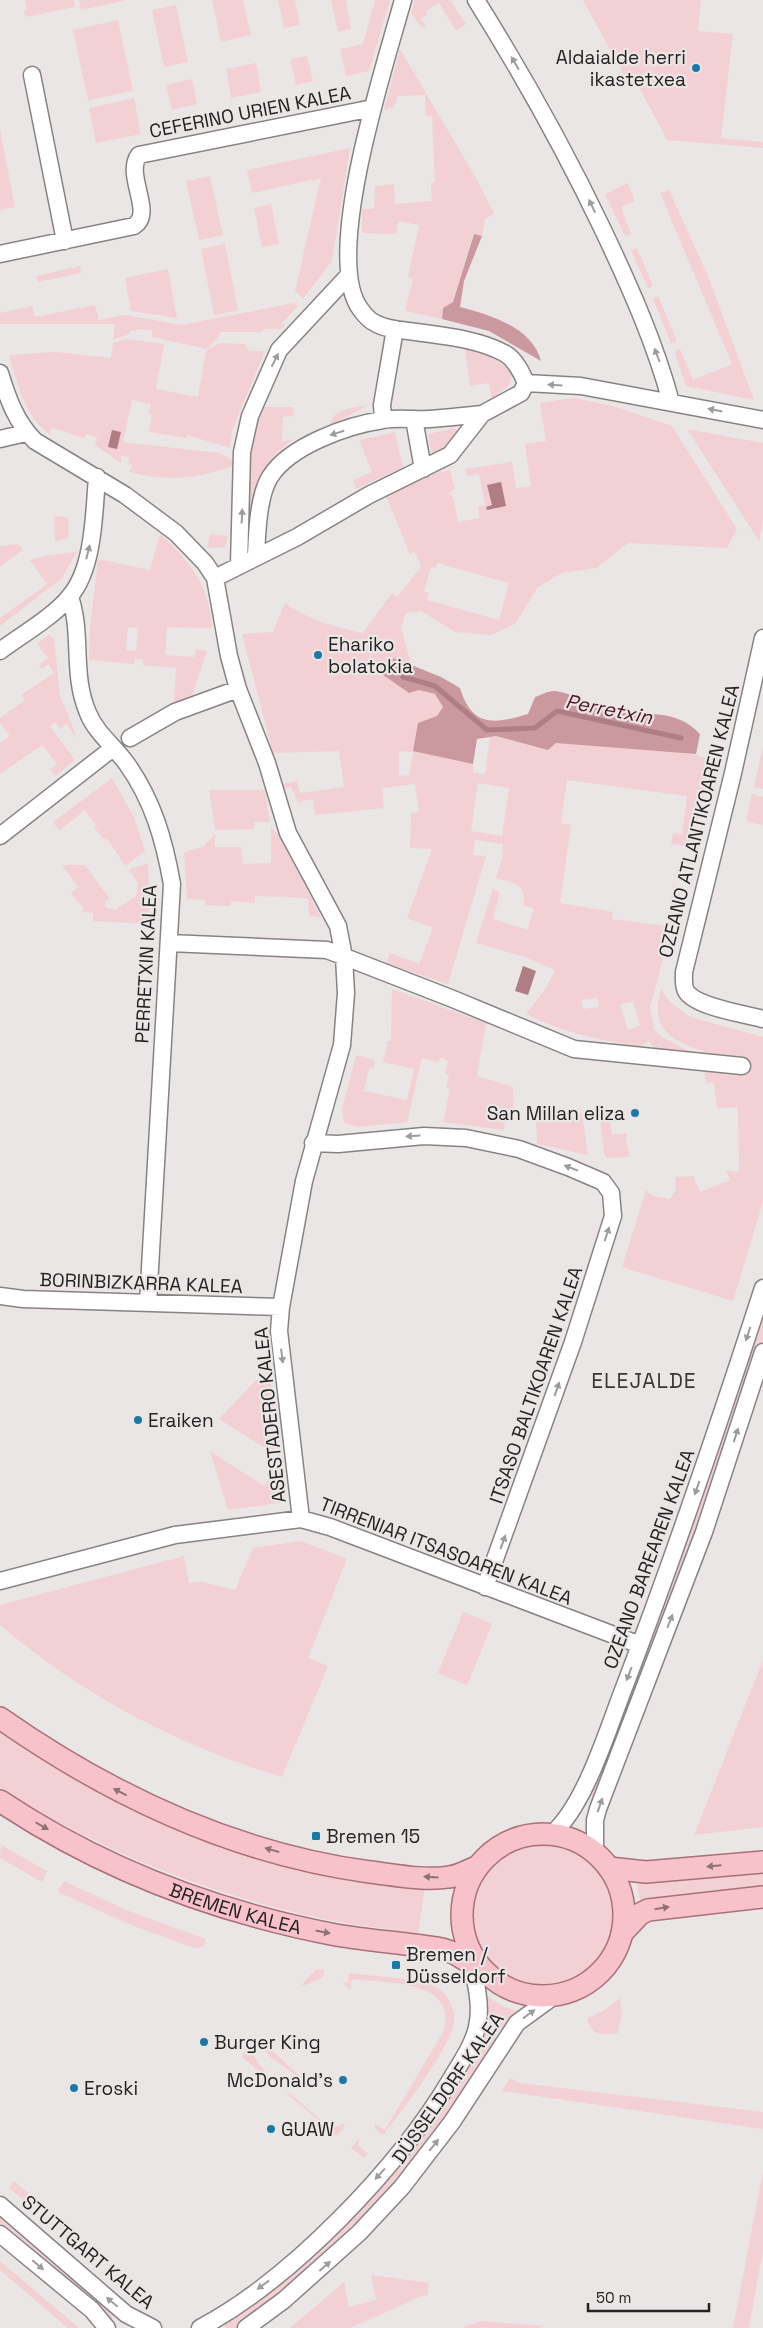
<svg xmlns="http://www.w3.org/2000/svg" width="763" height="2328" font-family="'Space Grotesk',sans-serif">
  <rect width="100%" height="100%" fill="#ebe6e6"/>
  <path fill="#f2d0d4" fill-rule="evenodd" d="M25 0H74L75 7 25 17 24 10 27 9Z
    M79 0H127L81 10Z
    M212 0H243L251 35 221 42Z
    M278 0H295L300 25 284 28Z
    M331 0H346L351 29 338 32Z
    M375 0H390L369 71 346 76 340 49 363 44Z
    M415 0H450L466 24 456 31 439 3 426 11 427 15 421 19 426 26 422 28 411 13Z
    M583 0H701L698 31 733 34 721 138 763 142V148L667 140 633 76 625 77Z
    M176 5 188 62 164 67 152 10Z
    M118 20 133 91 88 100 73 30Z
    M400 49 476 178 494 214 485 219 482 236 473 234 453 302 443 308 442 319 405 311 413 279 408 277 419 225 398 221 396 234 362 233V209H374L375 186 394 184 395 204 432 201 431 183 435 182 432 116H426L425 95 398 96 393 108 384 110Z
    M307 56 313 81 296 85 290 59Z
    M256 63 261 92 231 98 226 69Z
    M192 79 197 104 172 110 166 85Z
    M134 98 141 134 96 143 89 108Z
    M0 130 15 207 0 210Z
    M350 148 332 261 303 299 295 291 321 178 252 193 247 170Z
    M210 176 223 235 199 240 186 181Z
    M628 183 635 201 621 207 631 234 625 236 605 194Z
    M669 190 708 276 754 400 686 386 674 351 680 349 693 380 732 364 660 193Z
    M271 204 279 244 262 247 254 208Z
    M225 244 238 310 214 315 201 249Z
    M637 248 653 286 648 288 631 250Z
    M80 266 81 273 38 282 36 276Z
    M168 269 177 318 131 311 125 278Z
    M658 296 677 341 671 343 653 299Z
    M294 303 298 306 282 323 285 325 282 329H264L262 332H220L219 336 207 349 152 337V330L136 329V331H129V334L113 340 115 324H0V313L32 306 35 317 95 305 99 320 125 315 182 325Z
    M126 339 164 344 156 389 198 397 206 351 220 343 245 344 249 351H265L232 430 230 448 187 435V438L149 432 152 414 148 413 151 404 132 400 123 442 218 453 233 460V466C193 479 169 482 129 472L133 465 128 464 129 457 121 456V463L95 445 97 437 86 434 84 438 52 428 50 435C24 415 18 384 9 355L56 352 111 358 113 343Z
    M465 350C485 350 498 360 512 372L510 384 492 399 489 383 470 386Z
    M573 398 613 406 672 426 737 529 727 548 628 543 596 568 562 573 538 587 515 624 491 635 455 632 421 611 406 613 401 627 411 664 394 658 419 690 435 694 443 707 413 751 473 764V773L485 774 490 737 496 736 548 750 556 743C601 745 670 744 712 760L691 846 671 844 673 833 682 834 687 796 567 780 561 823 571 825 560 903 613 912 612 919 667 926 673 885 682 887 650 1008 654 1029 662 1037 694 1054 657 1052 649 1041 640 1047C596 1039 567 1034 526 1014L546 988 555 970 525 957 476 943 493 888 500 893 493 919 527 930 534 909 524 905C525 883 514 883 496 878L502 859 503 844 475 840 473 855 486 856 448 984 386 963 390 953 419 964 433 928 407 918 432 849 410 848 411 813 419 812 415 784 382 788 384 808 315 815 313 799 298 802 291 787 282 788 281 784 297 781 300 793 344 787 339 751 273 753 242 634 273 632 285 603C311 621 333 626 363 633L392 593 397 597 421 567 415 552 410 554 385 494 432 474 450 470 455 489 449 493 453 497 458 522 480 518 478 507 485 505 479 474 467 476 465 469 512 462 516 488 531 486 525 444 546 441 540 403ZM437 563 509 583 499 620 427 600 429 593 424 591 431 567 436 568ZM399 751 413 752 409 775 399 776ZM478 783 509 788 502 836 471 831ZM598 998 599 1007 583 1009 581 1000ZM633 1002 640 1025 628 1030 620 1004Z
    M369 405 329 426C332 408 354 408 369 405Z
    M263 407H293L294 416 283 417 282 442 293 439 273 456 274 460 260 477 247 527C249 484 246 448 263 407Z
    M455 428 458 432 437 455H432L428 434Z
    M687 429 763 443V521L759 541Z
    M395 432 403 467 356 489 353 480 372 472 359 440Z
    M54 516 69 518 68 539 55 541Z
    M160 534C191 563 209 584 212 628L167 627 165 655 195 657 196 649 207 651 192 696 174 702 176 668 143 665V659H135L134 664 89 660 90 628 98 559 150 570ZM128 627 138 628 136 651 126 650Z
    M210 534 228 536 225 547 207 548Z
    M18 544 23 550 0 567V546Z
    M77 552 61 579 0 626V618L47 584 30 560 43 556Z
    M48 635 54 638 60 695 78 740 67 724 60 729 55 722 50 726 75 760 55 776 50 769 57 764 42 745 0 774V743L10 736 0 723V718L25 700 21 695 54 673 48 664 42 669 39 665 48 658 37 644Z
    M763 746V789L754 787Z
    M112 778 134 817 145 851 125 866 107 838 104 840 94 827 96 825 85 810 59 831 53 822Z
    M209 790H265L270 822H254V829L215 830Z
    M752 794 763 797V825L746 821Z
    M271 828 278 834 321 917 309 916 308 898 255 896V903L231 901 230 906 205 905V900L187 899 184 852 203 847 215 834V847H241L243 864 271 863Z
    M148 863 150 924 93 921V913L82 912 83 908 71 893 78 887 62 865H85L110 899 106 901 105 907 115 910 136 896 138 883 130 872V869Z
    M392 989 486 1023 477 1076 513 1087 514 1122 505 1121 504 1130 443 1122 450 1089 446 1088 449 1075 445 1074 448 1061 442 1057 438 1062 422 1058 407 1122 359 1127 344 1123 342 1109 356 1055 375 1060 373 1069 369 1068 364 1091 407 1100 414 1069 383 1062 388 1041H391Z
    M661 989 670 1002 690 1017 763 1037V1202L733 1301 622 1267 646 1190 653 1196 670 1199 676 1190 675 1177 693 1176 700 1192 730 1180 726 1170 739 1172 738 1107 717 1108 714 1083 706 1082 704 1069 726 1060C688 1044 646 1041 661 989Z
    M582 1114 588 1155 537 1144 536 1118Z
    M609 1116 612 1135 627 1133 626 1141 630 1157 608 1158 604 1155 600 1117Z
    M763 1304V1339L697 1532 596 1797 588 1793Z
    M256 1380 271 1382 281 1458 219 1419Z
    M210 1451 264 1486 281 1463 286 1502 228 1510Z
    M301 1541 347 1559 308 1658 328 1666 282 1777C179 1746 82 1695 0 1625V1605L184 1556 189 1583 202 1582 235 1590 253 1548Z
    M463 1612 492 1624 467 1685 438 1673Z
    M763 1660V1827L694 1835Z
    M0 1726 120 1799 425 1886 418 1934C382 1928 345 1924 310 1916 223 1896 141 1866 62 1824 41 1812 20 1802 0 1787Z
    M472 1915a71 71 0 1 1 142 0a71 71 0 1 1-142 0Z
    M1 1845 47 1871 42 1882 0 1858Z
    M763 1871V1889L640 1900 637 1883Z
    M64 1881 126 1910 206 1939 203 1947 194 1948 131 1925 58 1892Z
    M316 1969 325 1970 322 1978 300 1987Z
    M349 1973C371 1976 419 1978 436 1987 448 1994 456 2009 454 2023 450 2048 400 2114 383 2135L375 2129V2124L385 2130 443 2032C460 1980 385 1983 352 1979L350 1990 342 1982 348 1983Z
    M482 1993 504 2007 522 2012 503 2031 486 2019Z
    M620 1998 622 2011 618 2033C600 2034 594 2038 587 2019L606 2009Z
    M483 2030 499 2040 455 2108 373 2213 261 2312 238 2328H226L222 2321 338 2227Z
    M255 2040C248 2061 264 2065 272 2082L241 2056Z
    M268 2040 269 2048 308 2083 304 2088C296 2067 264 2062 265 2045Z
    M510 2078 520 2083 763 2112V2129L502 2091Z
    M285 2092 291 2094 325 2124 335 2127 342 2124 345 2126 337 2136Z
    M359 2138 358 2145 368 2154 364 2158 351 2148Z
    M763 2171V2250L749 2328H733Z
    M14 2181 31 2195 26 2202 9 2188Z
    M0 2215 117 2314 110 2320 103 2311 0 2224Z
    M0 2261 79 2328H68L0 2270Z
    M371 2275 429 2283 428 2295 422 2296 350 2328H290L344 2282 349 2307 376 2300Z
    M480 2321 544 2326 539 2328H462Z"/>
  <path fill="#ca989e" d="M474 234 482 236 464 281 460 307C490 315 532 327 541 361L489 331 442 319 443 308 453 302Z
    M394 658 441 677 460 688C472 728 495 724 528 714L535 697C541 695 548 691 554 691 576 693 595 709 616 712 648 717 674 707 700 734L696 754 556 743 548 750 496 736 477 739 473 764 413 751 418 723 437 716 443 707 435 694 419 690 409 693 382 674Z"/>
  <path fill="#ae7e84" d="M112 430 121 432 117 449 108 447Z
    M501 482 506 506 487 510 486 507 492 505 487 485Z
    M523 966 536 971 528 995 515 991Z"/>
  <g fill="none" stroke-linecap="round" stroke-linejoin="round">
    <path stroke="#ae7e84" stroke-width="5" d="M403 677 435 686 487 730 535 728 557 711 681 738"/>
    <g stroke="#878383" stroke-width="19">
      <path id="minor" d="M403 0C386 62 321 259 361 310 364 314 370 321 375 323 387 330 403 330 416 332 444 336 478 339 504 353 514 358 522 373 526 383
        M476 0C523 75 566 152 604 232 630 287 655 343 671 402
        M32 75 65 241
        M0 254 134 226C155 213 124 175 139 155L373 108
        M0 373C8 399 16 422 35 441L125 495 176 533 205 563 215 578 229 656 238 689 267 763 288 833 338 926 344 957 346 993 342 1045 304 1181 281 1307 279 1331 301 1519
        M526 383 581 386 763 420
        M383 419 382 405 395 329
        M414 419 423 469
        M0 439 26 433
        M256 556C257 534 258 496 270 477 289 446 348 425 383 420 397 417 414 420 429 419 446 418 464 416 482 414
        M239 565 242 452 250 416 279 350 348 276
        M215 578 297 537 369 495 450 455 482 414 521 393 526 383
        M70 597C83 635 71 673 88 713 96 733 114 746 127 764 153 801 164 839 172 884L148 1303
        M763 638 733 773 684 972C684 978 683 985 686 991 695 1007 745 1014 763 1019
        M0 651C20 636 56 615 70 596 94 568 94 513 97 477
        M130 738 175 712 238 689
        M0 836 113 748
        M169 943 327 950 453 999 574 1049 742 1066
        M313 1143 338 1144 424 1136 466 1138 519 1149 568 1167 603 1182 611 1193 613 1216 573 1342 485 1587
        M0 1296 23 1299 281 1307
        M0 1581 175 1535 301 1519 330 1527 640 1645
        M552 1834C586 1804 608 1728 625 1685 675 1554 720 1421 763 1288
        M595 1853V1820L598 1809 704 1532 763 1352
        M0 2205 126 2314 153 2328
        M0 2234 92 2310 107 2328
        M200 2328C292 2279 398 2168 451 2079 461 2062 476 2041 478 2021 482 1996 471 1966 466 1942
        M246 2328 284 2300 359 2233 402 2187 452 2122 517 2023 554 1996"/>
    </g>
    <g stroke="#aa7078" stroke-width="24">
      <g id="major">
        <path d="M0 1718C110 1795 236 1854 370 1872 395 1875 424 1881 449 1877 459 1876 468 1870 477 1867"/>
        <path id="s1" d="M0 1801C102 1869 216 1912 336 1935 371 1941 407 1943 442 1949L454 1953 485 1972"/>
        <circle cx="543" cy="1915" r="81"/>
        <path d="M609 1868 646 1872 763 1862"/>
        <path d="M622 1933 640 1914 648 1910 763 1897"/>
      </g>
    </g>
    <use href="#minor" stroke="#fff" stroke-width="16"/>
    <use href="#major" stroke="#f7c2ca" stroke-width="21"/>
  </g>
  <defs><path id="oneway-solid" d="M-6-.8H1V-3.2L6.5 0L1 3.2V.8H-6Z" transform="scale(1.25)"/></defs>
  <g fill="#9c9c9c">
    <use href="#oneway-solid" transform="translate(515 63) rotate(-121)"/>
    <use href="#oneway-solid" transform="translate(592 206) rotate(-115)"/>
    <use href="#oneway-solid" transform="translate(657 355) rotate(-111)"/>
    <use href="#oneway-solid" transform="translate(275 360) rotate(-63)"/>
    <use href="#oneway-solid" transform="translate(555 385) rotate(-177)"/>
    <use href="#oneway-solid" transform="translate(715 410) rotate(-169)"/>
    <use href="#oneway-solid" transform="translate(337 433) rotate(163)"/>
    <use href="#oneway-solid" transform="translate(242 516) rotate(-87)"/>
    <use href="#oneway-solid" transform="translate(88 552) rotate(-76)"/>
    <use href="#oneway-solid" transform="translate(413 1136) rotate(177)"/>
    <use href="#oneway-solid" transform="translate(571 1168) rotate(-159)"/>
    <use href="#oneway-solid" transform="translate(607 1234) rotate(-72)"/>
    <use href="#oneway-solid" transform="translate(748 1334) rotate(108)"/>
    <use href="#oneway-solid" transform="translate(282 1356) rotate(83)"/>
    <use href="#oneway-solid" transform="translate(557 1389) rotate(-71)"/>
    <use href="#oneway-solid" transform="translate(736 1435) rotate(-72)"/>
    <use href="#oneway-solid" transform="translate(697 1488) rotate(109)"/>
    <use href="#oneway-solid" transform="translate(503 1542) rotate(-70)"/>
    <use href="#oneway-solid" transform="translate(670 1621) rotate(-69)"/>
    <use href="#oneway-solid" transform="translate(629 1674) rotate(111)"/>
    <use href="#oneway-solid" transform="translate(600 1805) rotate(-71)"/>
    <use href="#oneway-solid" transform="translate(529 2014) rotate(-36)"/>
    <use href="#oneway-solid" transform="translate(434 2145) rotate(-52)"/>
    <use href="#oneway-solid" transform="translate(380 2174) rotate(132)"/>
    <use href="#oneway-solid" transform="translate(38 2265) rotate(40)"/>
    <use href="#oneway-solid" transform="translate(325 2266) rotate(-41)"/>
    <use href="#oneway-solid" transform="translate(263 2285) rotate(144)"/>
    <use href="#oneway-solid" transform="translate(112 2302) rotate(-140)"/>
  </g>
  <g fill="#8e7276">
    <use href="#oneway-solid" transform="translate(120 1792) rotate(-153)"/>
    <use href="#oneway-solid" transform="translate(42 1826) rotate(30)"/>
    <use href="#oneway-solid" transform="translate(272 1850) rotate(-164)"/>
    <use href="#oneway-solid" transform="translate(714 1866) rotate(175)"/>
    <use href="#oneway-solid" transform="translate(431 1877) rotate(-177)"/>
    <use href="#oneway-solid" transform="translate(662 1908) rotate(-9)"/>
    <use href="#oneway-solid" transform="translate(323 1932) rotate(11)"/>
  </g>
  <g fill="#1a79a6" stroke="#ebe6e6" stroke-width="2">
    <circle cx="696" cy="68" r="5"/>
    <circle cx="318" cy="655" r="5"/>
    <circle cx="635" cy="1113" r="5"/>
    <circle cx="138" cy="1420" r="5"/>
    <rect x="311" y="1831" width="10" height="10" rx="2.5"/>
    <rect x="391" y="1960" width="10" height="10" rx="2.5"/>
    <circle cx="204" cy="2042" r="5"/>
    <circle cx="343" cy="2080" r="5"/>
    <circle cx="74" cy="2088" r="5"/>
    <circle cx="271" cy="2129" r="5"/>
  </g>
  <g text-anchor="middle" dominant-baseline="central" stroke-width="4.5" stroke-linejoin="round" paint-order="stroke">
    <g font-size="19" fill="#242222" stroke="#ebe6e6" text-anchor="start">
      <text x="686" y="57" text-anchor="end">Aldaialde herri<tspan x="686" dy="22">ikastetxea</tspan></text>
      <text x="328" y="644">Ehariko<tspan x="328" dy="22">bolatokia</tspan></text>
      <text x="625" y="1113" text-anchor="end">San Millan eliza</text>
      <text x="148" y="1420">Eraiken</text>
      <text x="326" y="1836">Bremen 15</text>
      <text x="406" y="1954">Bremen /<tspan x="406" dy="22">Düsseldorf</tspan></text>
      <text x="214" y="2042">Burger King</text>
      <text x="333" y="2080" text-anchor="end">McDonald's</text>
      <text x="84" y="2088">Eroski</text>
      <text x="281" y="2129">GUAW</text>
    </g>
    <g font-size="19" fill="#242222" stroke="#ebe6e6">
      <text transform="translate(250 112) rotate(-11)">CEFERINO URIEN KALEA</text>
      <text transform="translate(699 821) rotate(-76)">OZEANO ATLANTIKOAREN KALEA</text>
      <text transform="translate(146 964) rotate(-87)">PERRETXIN KALEA</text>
      <text transform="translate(141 1283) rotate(2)">BORINBIZKARRA KALEA</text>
      <text transform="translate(536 1385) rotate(-71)">ITSASO BALTIKOAREN KALEA</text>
      <text transform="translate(270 1415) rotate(-96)">ASESTADERO KALEA</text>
      <text transform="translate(446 1551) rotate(21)">TIRRENIAR ITSASOAREN KALEA</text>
      <text transform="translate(649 1559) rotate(-70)">OZEANO BAREAREN KALEA</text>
      <text stroke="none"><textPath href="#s1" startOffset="260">BREMEN KALEA</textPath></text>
      <text transform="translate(448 2088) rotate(-55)">DÜSSELDORF KALEA</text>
      <text transform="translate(88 2252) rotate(40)">STUTTGART KALEA</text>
    </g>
    <g font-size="20" font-style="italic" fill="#501422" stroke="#ebe6e6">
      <text transform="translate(609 709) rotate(11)">Perretxin</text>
    </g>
    <g font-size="21" letter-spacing="1" fill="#383535" stroke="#ebe6e6">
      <text x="644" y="1380">ELEJALDE</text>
    </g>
  </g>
  <path d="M588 2303v8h121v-8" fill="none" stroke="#242222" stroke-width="2.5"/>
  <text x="596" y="2303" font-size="15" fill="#242222" stroke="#ebe6e6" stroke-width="4" paint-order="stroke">50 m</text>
</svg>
